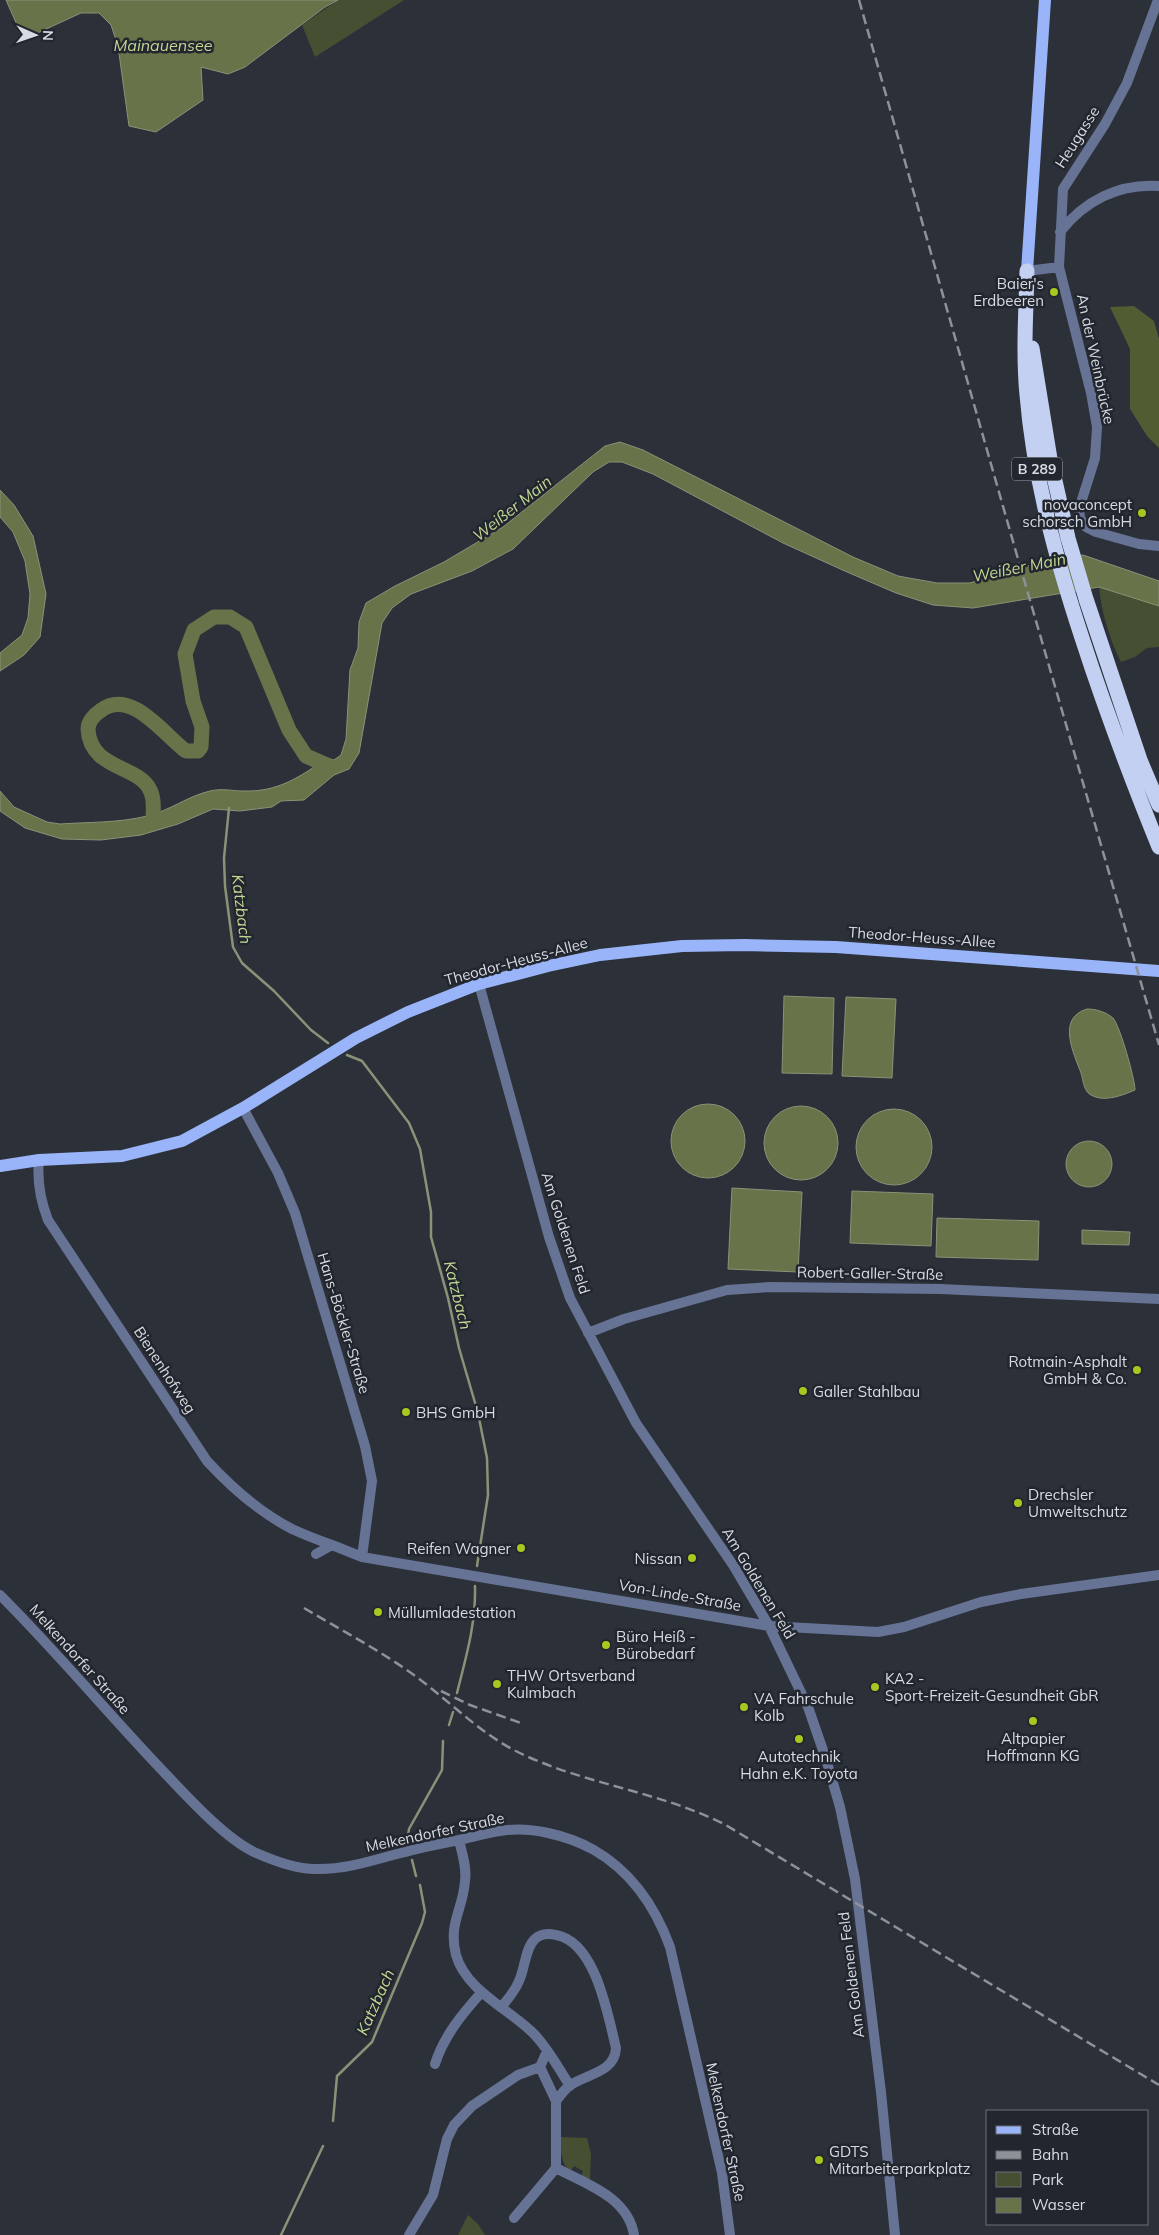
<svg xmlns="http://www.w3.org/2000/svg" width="1159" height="2235" font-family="Mulish,sans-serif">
  <rect width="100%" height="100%" fill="#2c3039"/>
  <path fill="#474f32" d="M338 0H404L315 57 302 25Z
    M1099 587 1159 606V647L1147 648 1135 657 1121 662C1109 638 1102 614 1099 587Z
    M561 2137 587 2138 591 2154 590 2179 581 2177 583 2171 574 2166 570 2172C560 2161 561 2152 561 2137Z
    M468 2215 478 2224 485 2235H458Z"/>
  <path fill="#515c33" d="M1134 306 1154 321 1159 339V448L1147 436 1130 409V349L1110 307Z"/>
  <path fill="#68734a" stroke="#8a9277" d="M6 0H338L325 7 245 67 228 74 201 67 203 100 156 132 129 126 118 46 111 25 99 13H81L31 36 21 34Z
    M620 442 643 450 853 557 898 576 937 583H970L1044 561 1083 555 1159 581V606L1099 587 973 608 933 605 896 593 847 572 783 543 653 474 622 462H609L593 472 513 549 472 571 411 594 392 608 382 623 359 753 349 769 334 775 304 800 281 801 272 807 240 811 213 809 178 824 141 835 101 840 62 839 25 828 0 811V791L14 807 47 822 60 824C88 822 119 823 147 816 169 811 188 796 210 791 223 788 232 791 244 791 278 792 300 777 327 758L334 760 341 755 346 739 350 670 358 648 359 622 366 603 395 586 444 562 503 527 605 446Z
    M0 490 14 505 33 536 46 594 40 637 24 655 0 671V653L22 635 28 618 30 594 25 561 13 532 0 517Z
    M784 996 834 998 832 1074 782 1073Z
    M846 997 896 999 892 1078 842 1076Z
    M1087 1009C1096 1009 1106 1012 1113 1018 1120 1026 1135 1079 1135 1090 1123 1095 1106 1102 1093 1096 1083 1092 1084 1082 1081 1073 1074 1054 1056 1018 1087 1009Z
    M671 1141a37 37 0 1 1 74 0a37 37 0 1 1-74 0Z
    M764 1143a37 37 0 1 1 74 0a37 37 0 1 1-74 0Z
    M856 1147a38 38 0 1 1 76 0a38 38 0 1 1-76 0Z
    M1066 1164a23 23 0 1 1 46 0a23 23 0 1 1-46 0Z
    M732 1188 802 1192 798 1272 728 1269Z
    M852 1191 933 1194 931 1246 850 1243Z
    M937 1218 1039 1221 1038 1260 936 1257Z
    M1082 1230 1130 1232 1129 1245 1082 1244Z"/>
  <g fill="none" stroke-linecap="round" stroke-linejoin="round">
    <path stroke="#8a9277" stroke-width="2.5" d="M229 808 224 858 225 886 233 947 242 963 274 991 311 1030 328 1043
      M347 1055 362 1061 409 1123 420 1149 431 1212V1237L448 1298 459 1348 478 1413 487 1458 488 1495 477 1566
      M457 1693C466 1657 476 1624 475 1586
      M449 1725 453 1712
      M407 1842 409 1829 442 1770 443 1741
      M412 1860 416 1876
      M333 2121 337 2076 372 2042 422 1923 425 1912 420 1885
      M281 2235 323 2146"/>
    <path stroke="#68734a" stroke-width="15" d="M153 822C153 810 155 798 149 788 136 765 90 769 88 729 88 722 94 715 100 711 131 687 164 735 186 751H198L201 747 202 727 193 701 185 654 194 630 214 617H230L246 627 289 730 306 756 329 766"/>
    <path stroke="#667394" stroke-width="10" d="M1158 0 1127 83 1105 124 1063 189 1059 267 1091 393 1097 427 1095 458 1079 509 1080 518 1086 527 1096 532 1139 544 1159 546
      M1060 232C1084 201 1119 183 1159 186
      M1027 271 1059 267
      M479 984 549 1237 570 1298 636 1423 733 1565 769 1626 808 1707 826 1759 840 1807 855 1879 881 2092 895 2235
      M243 1108 278 1173 295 1213 365 1446 372 1481 362 1557
      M39 1160C37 1180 41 1202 48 1220L207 1461C231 1487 259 1512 292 1529 305 1535 318 1540 332 1545
      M588 1333 624 1319 727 1290 770 1287 940 1289 1159 1299
      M316 1554 332 1545 362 1557 769 1626 878 1632 904 1627 981 1602 1021 1594 1159 1575
      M0 1595C55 1650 106 1711 160 1768 184 1793 223 1837 254 1852 272 1860 295 1869 315 1869 341 1870 368 1862 393 1855 415 1849 437 1844 459 1840 473 1837 486 1833 500 1831 530 1826 567 1835 594 1850 632 1872 655 1906 670 1947L722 2173 730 2235
      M459 1840C462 1853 467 1867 465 1881 463 1910 448 1923 456 1955 466 1991 511 2010 535 2035 549 2050 559 2069 570 2086
      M502 2006C509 1998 515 1991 519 1981 525 1969 525 1948 535 1939 541 1933 548 1933 556 1935 596 1942 608 2016 616 2048 615 2073 585 2074 569 2086 564 2090 560 2096 556 2101
      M435 2064C444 2036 462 2014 481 1993
      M540 2067 556 2101V2168C586 2184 628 2197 634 2235
      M514 2218 556 2168
      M409 2235 433 2195 447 2139 454 2125 472 2106 518 2075 540 2067 547 2051"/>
    <path stroke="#9ab4f9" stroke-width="12" d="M1027 271 1045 0
      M0 1166 39 1160 122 1156 182 1141 243 1108 356 1038 408 1012 479 984 548 966 600 955 682 946 744 945 836 947 1159 971"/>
    <path stroke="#c3d0f2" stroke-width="15" d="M1027 271C1026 312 1023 354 1027 395 1034 479 1056 559 1082 638 1105 709 1131 778 1159 847
      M1032 348 1050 459 1068 538 1086 599 1140 760 1159 805"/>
    <path stroke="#8e9198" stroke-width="2.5" stroke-dasharray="10 5" stroke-linecap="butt" d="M859 0 1016 552 1159 1045
      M304 1608C341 1630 379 1650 414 1675 451 1702 482 1736 524 1755 589 1785 660 1792 724 1824L1159 2085
      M441 1691 470 1705 521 1723"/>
  </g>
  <g fill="#a7c81f" stroke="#22262f" stroke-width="2">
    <circle cx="1054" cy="292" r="5"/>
    <circle cx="1142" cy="513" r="5"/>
    <circle cx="1137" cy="1370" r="5"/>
    <circle cx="803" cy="1391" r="5"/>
    <circle cx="406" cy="1412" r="5"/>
    <circle cx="1018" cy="1503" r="5"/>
    <circle cx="521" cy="1548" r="5"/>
    <circle cx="692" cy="1558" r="5"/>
    <circle cx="378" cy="1612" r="5"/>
    <circle cx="606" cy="1645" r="5"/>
    <circle cx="497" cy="1684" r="5"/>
    <circle cx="875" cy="1687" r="5"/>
    <circle cx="744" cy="1707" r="5"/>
    <circle cx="1033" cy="1721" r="5"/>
    <circle cx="799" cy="1739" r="5"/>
    <circle cx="819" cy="2160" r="5"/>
  </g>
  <g text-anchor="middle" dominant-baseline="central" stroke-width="5" stroke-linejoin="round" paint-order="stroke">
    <rect fill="#22262f" stroke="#a1a5ac" stroke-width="1" x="1012" y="457.5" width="50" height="23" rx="4"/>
    <g font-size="14" font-weight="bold" fill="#d8dbe1">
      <text x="1037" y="469">B 289</text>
    </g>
    <g font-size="15" fill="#d8dbe1" stroke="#22262f">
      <text transform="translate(1077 137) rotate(-58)">Heugasse</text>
      <text transform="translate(1096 359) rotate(78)">An der Weinbrücke</text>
      <text transform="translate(922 937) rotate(4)">Theodor-Heuss-Allee</text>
      <text transform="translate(516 961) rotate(-15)">Theodor-Heuss-Allee</text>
      <text transform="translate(566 1233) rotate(72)">Am Goldenen Feld</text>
      <text transform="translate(870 1273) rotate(1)">Robert-Galler-Straße</text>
      <text transform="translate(344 1323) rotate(73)">Hans-Böckler-Straße</text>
      <text transform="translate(165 1370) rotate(57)">Bienenhofweg</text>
      <text transform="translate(759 1583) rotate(59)">Am Goldenen Feld</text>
      <text transform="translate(680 1595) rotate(10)">Von-Linde-Straße</text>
      <text transform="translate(80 1659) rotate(48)">Melkendorfer Straße</text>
      <text transform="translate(435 1832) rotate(-12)">Melkendorfer Straße</text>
      <text transform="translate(851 1975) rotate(-97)">Am Goldenen Feld</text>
      <text transform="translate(726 2132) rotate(78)">Melkendorfer Straße</text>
    </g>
    <g font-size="15" fill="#d8dbe1" stroke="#22262f" text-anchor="start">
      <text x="1044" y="283" text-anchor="end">Baier's<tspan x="1044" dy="17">Erdbeeren</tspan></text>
      <text x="1132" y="504" text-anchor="end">novaconcept<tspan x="1132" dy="17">schorsch GmbH</tspan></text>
      <text x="1127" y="1361" text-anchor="end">Rotmain-Asphalt<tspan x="1127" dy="17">GmbH &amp; Co.</tspan></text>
      <text x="813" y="1391">Galler Stahlbau</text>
      <text x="416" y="1412">BHS GmbH</text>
      <text x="1028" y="1494">Drechsler<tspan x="1028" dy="17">Umweltschutz</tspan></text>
      <text x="511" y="1548" text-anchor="end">Reifen Wagner</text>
      <text x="682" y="1558" text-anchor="end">Nissan</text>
      <text x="388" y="1612">Müllumladestation</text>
      <text x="616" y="1636">Büro Heiß -<tspan x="616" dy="17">Bürobedarf</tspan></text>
      <text x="507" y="1675">THW Ortsverband<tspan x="507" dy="17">Kulmbach</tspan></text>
      <text x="885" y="1678">KA2 -<tspan x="885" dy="17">Sport-Freizeit-Gesundheit GbR</tspan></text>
      <text x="754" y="1698">VA Fahrschule<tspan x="754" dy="17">Kolb</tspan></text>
      <text x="1033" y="1738" text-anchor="middle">Altpapier<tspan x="1033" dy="17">Hoffmann KG</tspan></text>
      <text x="799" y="1756" text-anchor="middle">Autotechnik<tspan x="799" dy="17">Hahn e.K. Toyota</tspan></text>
      <text x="829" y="2151">GDTS<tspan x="829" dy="17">Mitarbeiterparkplatz</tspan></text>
    </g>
    <g font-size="16" font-style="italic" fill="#c4d792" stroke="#22262f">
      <text x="163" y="45">Mainauensee</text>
      <text transform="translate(512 508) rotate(-38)">Weißer Main</text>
      <text transform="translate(1019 567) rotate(-11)">Weißer Main</text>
      <text transform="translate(242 909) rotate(83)">Katzbach</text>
      <text transform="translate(458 1295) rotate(76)">Katzbach</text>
      <text transform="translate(375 2002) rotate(-66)">Katzbach</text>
    </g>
  </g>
  <rect x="986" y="2110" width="162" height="115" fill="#22262f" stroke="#6b6e76"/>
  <rect x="996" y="2126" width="25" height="8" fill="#9ab4f9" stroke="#6b6e76"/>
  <text x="1032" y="2135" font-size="15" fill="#d8dbe1">Straße</text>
  <rect x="996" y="2151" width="25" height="8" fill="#8e9198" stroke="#6b6e76"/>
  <text x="1032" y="2160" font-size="15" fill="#d8dbe1">Bahn</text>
  <rect x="996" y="2172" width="25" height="15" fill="#474f32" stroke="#6b6e76"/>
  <text x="1032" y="2185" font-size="15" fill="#d8dbe1">Park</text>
  <rect x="996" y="2198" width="25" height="15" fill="#68734a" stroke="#6b6e76"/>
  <text x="1032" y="2210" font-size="15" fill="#d8dbe1">Wasser</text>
  <g transform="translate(35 35) rotate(92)" stroke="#22262f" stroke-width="4" paint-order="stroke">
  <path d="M0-4L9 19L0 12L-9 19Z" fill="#d8dbe1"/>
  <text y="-8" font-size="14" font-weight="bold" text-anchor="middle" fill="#d8dbe1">N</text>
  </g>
</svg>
